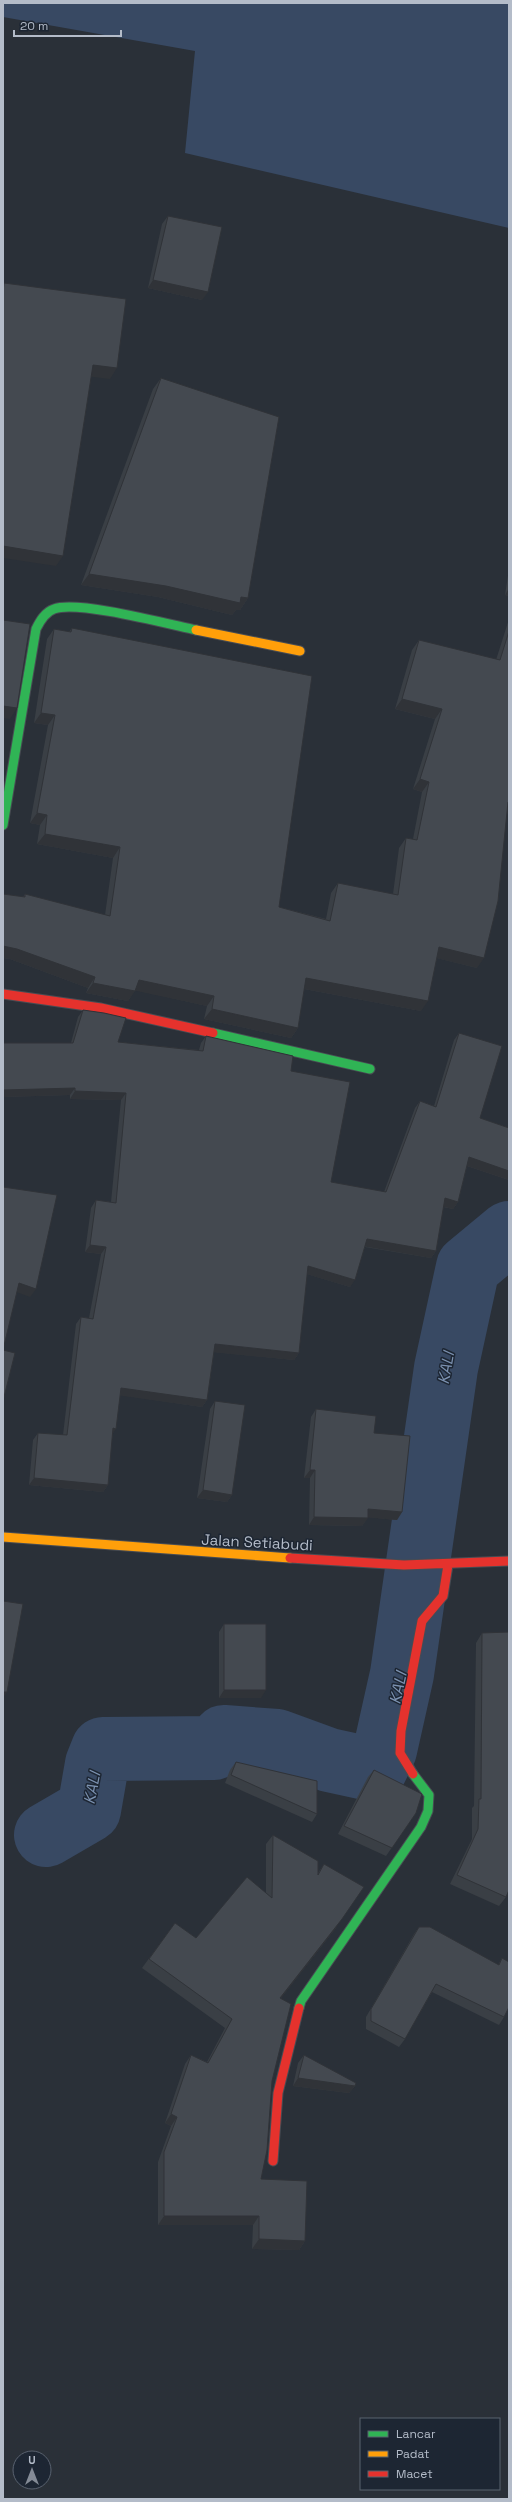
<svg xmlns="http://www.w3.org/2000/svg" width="512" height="2502" font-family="'Space Grotesk',sans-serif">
  <rect width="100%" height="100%" fill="#2a3038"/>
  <path fill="#384963" d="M3 3H509V228L185 153 195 51 3 17Z"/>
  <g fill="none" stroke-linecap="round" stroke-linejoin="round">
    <path stroke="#384963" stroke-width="64" d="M46 1835 89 1810 97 1764 103 1749 214 1748 224 1737 277 1741 329 1760 375 1770 385 1750 402 1674 446 1368 468 1267 509 1233"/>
    <g stroke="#484c53" stroke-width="11">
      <path id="fast" d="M3 825 36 629C40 621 45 612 54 609 77 600 168 624 196 630
        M213 1033 370 1069
        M299 2008 301 2001 421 1827 428 1811 429 1795 413 1774"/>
    </g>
    <g stroke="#484c53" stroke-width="11">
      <path id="slow" d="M196 630 300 651
        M3 1537 290 1558"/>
    </g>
    <g stroke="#484c53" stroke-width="11">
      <path id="jam" d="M3 994 101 1008 213 1033
        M290 1558 404 1565 509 1561
        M413 1774 400 1753 401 1731 422 1621 443 1596 448 1565
        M273 2161 278 2093 299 2008"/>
    </g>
    <use href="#fast" stroke="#30b455" stroke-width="9"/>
    <use href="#slow" stroke="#ff9f0a" stroke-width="9"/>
    <use href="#jam" stroke="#e5322d" stroke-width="9"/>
  </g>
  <path fill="#3a3f45" d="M168 216 202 300 148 288 162 224Z
    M161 378 248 598 240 610H236L232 615 158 597 81 585 153 389Z
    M509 569V596L505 595Z
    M509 619V814L507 813 477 968 437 958 421 1011 304 989 298 1028 291 1038 204 1019 207 1006 135 990 128 1001 86 993 88 988 10 959 3 958V894L23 897 25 894 105 915 113 858 37 844 40 825 30 823 48 725 34 723 47 639 54 629 69 632 72 628 279 907 326 919 331 893 338 883 393 894 399 848 406 838 413 839 422 792 413 789 435 719 395 709 412 650 419 640 496 660Z
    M83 1010 118 1042 199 1050 201 1043 206 1036 291 1071 331 1182 384 1192 415 1108 420 1101 434 1106 454 1040 459 1033 480 1118 509 1128V1180L467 1166 458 1202 453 1209 443 1207 436 1251 431 1258 365 1247 350 1287 307 1274 299 1353 294 1360 214 1352 207 1400 202 1407 120 1395 112 1435 108 1485 103 1492 29 1485 33 1440 38 1433 63 1435 76 1324 81 1317 89 1318 101 1254 85 1252 91 1208 96 1200 111 1202 121 1100 70 1099V1095L3 1097V1043H71L78 1017Z
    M215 1401 232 1495 227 1502 197 1498 210 1409Z
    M316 1409 374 1433 402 1512 397 1520 368 1517 362 1526 309 1525 310 1478H304L311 1417Z
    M224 1624 261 1698H219V1632Z
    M482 1633 506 1897 499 1906 450 1884 472 1839V1808L474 1806 476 1643Z
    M236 1762 317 1814 312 1822 225 1783 230 1770Z
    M374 1770 416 1813 386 1856 338 1834 368 1777Z
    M273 1835 318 1873 324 1864 336 1928 281 1998 261 2179 305 2241 299 2250 252 2249 253 2225H158V2162L171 2126 165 2123 185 2064 191 2055 207 2062 225 2028 142 1968 175 1923 196 1938 266 1893V1844Z
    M419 1927 498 1965 502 1958 504 2017 499 2025 432 1992 405 2039 399 2047 366 2029V2017L414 1934Z
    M304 2055 355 2086 349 2093 293 2086 298 2063Z"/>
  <path fill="#303338" d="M153 280 208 292 202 300 148 288Z
    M93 365 117 368 110 379 86 376Z
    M3 546 63 556 56 566 3 558Z
    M89 574 241 597 248 598 240 610H236L232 615 158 597 81 585Z
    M509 588V596L505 595Z
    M402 699 442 709 435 719 395 709Z
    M3 706 17 708 10 719 3 718Z
    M41 713 55 715 48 725 34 723Z
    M420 779 429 782 422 792 413 789Z
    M508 802H509V814L501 812Z
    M37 813 47 815 40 825 30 823Z
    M45 834 120 847 113 858 37 844Z
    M3 946 17 949 95 977 88 988 10 959 3 958Z
    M439 947 484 958 477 968 432 957Z
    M306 978 428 1001 421 1011 299 988Z
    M139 980 214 996 207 1006 132 990Z
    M93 983 135 991 128 1001 86 993Z
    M212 1009 298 1028 291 1038 204 1019Z
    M75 1088 70 1095 3 1097V1090Z
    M75 1091 126 1093 121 1100 70 1099Z
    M469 1157 509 1171V1180L464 1165Z
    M445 1198 458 1202 453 1209 440 1206Z
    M367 1239 436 1251 431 1258 362 1246Z
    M90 1245 106 1247 101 1254 85 1252Z
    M308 1266 355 1280 350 1287 303 1273Z
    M19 1283 36 1289 30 1297 14 1291Z
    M215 1344 299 1353 294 1360 210 1352Z
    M121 1388 207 1400 202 1407 116 1395Z
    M113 1428 116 1429 111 1436Z
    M310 1470H315L310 1478H304Z
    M34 1478 108 1485 103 1492 29 1485Z
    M203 1490 232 1495 227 1502 197 1498Z
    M368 1509 402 1512 397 1520 362 1517Z
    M314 1517 368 1518 362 1526 309 1525Z
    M224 1690H266L261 1698H219Z
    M3 1692H7L3 1698Z
    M342 1919 336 1928 274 2007 280 1998Z
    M298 2078 355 2086 349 2093 293 2086Z
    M171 2114 177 2117 171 2126 165 2123Z
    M164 2216H259L253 2225H158Z
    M259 2239 305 2241 299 2250 252 2249Z"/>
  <path fill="#444950" stroke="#303338" d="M168 216 222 227 208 292 153 280Z
    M4 283 126 299 117 368 93 365 63 556 3 546V292Z
    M161 378 279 417 248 598 241 597 240 603 166 586 89 574Z
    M3 620 30 624 17 708 3 706Z
    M72 628 312 676 279 907 330 921 338 883 398 895 406 838 417 840 429 782 420 779 442 709 402 699 419 640 500 660 509 631V802H508L498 901 484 958 439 947 428 1001 306 978 298 1028 212 1009 214 996 139 980 135 991 93 983 95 977 17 949 3 946V894L25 897V894L110 916 120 847 45 834 47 815 37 813 55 715 41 713 54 629 71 632Z
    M83 1010 104 1013 126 1018 118 1042 203 1051 206 1036 293 1056 291 1071 350 1082 331 1182 386 1192 420 1101 436 1107 459 1033 502 1046 480 1118 509 1128V1171L469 1157 458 1202 445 1198 436 1251 367 1239 355 1280 308 1266 299 1353 215 1344 207 1400 121 1388 116 1429 113 1428 108 1485 34 1478 38 1433 67 1435 81 1317 93 1319 106 1247 90 1245 96 1200 116 1203 126 1093 75 1091V1088L3 1090V1043H73Z
    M3 1187 57 1195 36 1289 19 1283 3 1350Z
    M3 1350 15 1353 3 1401Z
    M215 1401 245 1405 232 1495 203 1490Z
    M316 1409 376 1416 374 1433 410 1436 402 1512 368 1509V1518L314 1517 315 1470H310Z
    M3 1601 23 1604 7 1692H3Z
    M224 1624H266V1690H224Z
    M509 1632V1890L506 1897 457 1875 478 1829 479 1799H481L482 1633Z
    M236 1762 317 1781V1814L231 1775Z
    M374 1770 422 1794 416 1813 392 1848 344 1826Z
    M273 1835 318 1861V1875L324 1864 364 1887 342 1919 280 1998 291 2004 272 2081 267 2150 261 2179 307 2181 305 2241 259 2239V2216H164V2152L177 2117 171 2114 191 2055 208 2063 232 2019 149 1959 175 1923 196 1938 247 1877 272 1898Z
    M419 1927H430L499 1965 502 1958 509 1962V2007L504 2017 436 1984 405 2039 371 2021V2009Z
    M304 2055 356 2083 355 2086 298 2078Z"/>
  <g text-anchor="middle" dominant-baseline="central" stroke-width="3" stroke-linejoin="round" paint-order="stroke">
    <g font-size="15" fill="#b4bcc9" stroke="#1d2633">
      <text transform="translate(257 1542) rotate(3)">Jalan Setiabudi</text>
    </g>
    <g font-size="16" font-style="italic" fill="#7c92b1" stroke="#1d2633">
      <text transform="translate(446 1368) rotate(-80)">KALI</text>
      <text transform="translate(398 1688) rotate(-78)">KALI</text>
      <text transform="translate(92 1788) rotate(-79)">KALI</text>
    </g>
  </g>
  <rect width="512" height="2502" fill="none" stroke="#b4bcc9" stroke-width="8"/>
  <rect x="360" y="2418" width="140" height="72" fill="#1d2633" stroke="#59626f"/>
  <rect x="368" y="2431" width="20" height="6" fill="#30b455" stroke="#59626f"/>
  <text x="396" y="2438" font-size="12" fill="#b4bcc9">Lancar</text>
  <rect x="368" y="2451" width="20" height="6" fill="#ff9f0a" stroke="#59626f"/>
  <text x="396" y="2458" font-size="12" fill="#b4bcc9">Padat</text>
  <rect x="368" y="2471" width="20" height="6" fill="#e5322d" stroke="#59626f"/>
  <text x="396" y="2478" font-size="12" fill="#b4bcc9">Macet</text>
  <g transform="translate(32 2470)"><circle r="19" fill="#1d2633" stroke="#59626f"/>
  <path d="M0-3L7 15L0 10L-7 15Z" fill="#848b96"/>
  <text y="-6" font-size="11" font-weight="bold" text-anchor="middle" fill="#b4bcc9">U</text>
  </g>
  <path d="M14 30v6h107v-6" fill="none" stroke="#b4bcc9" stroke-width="2"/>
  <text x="20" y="30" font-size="12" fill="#b4bcc9" stroke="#1d2633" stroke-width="3" paint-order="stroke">20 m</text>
</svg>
